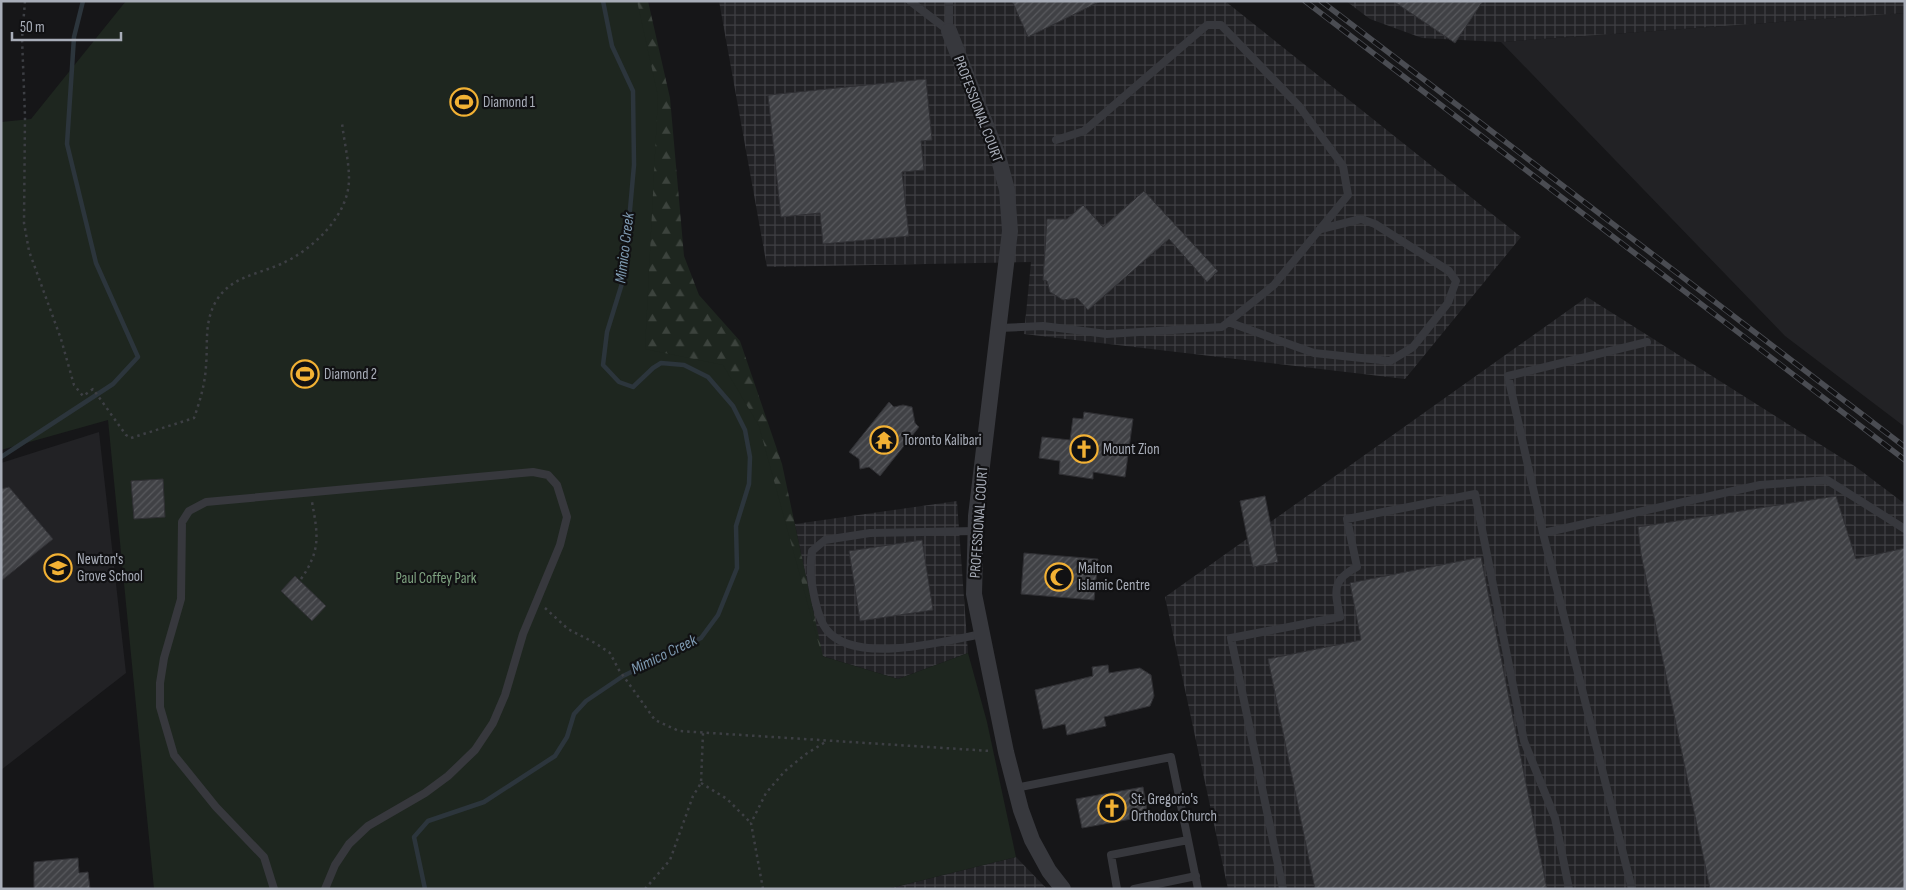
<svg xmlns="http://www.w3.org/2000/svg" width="1906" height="890" font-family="'Sofia Sans Condensed',sans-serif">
  <defs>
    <pattern id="industrial-grid" width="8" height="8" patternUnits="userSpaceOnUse" patternTransform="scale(1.25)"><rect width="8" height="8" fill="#222225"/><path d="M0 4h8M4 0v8" fill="none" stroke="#3f3f43"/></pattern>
    <pattern id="forest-firs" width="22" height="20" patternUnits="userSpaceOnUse" patternTransform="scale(1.25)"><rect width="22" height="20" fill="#1e261f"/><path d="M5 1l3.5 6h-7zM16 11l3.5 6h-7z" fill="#3c433d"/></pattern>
    <pattern id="building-hatch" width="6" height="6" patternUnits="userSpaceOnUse" patternTransform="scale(1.25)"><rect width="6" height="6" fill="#404145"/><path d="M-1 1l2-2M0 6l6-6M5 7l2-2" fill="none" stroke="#595a5e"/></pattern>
  </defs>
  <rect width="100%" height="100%" fill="#161618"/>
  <path fill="#222225" d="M1905 13V427L1785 336 1501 42Z
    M99 432 126 673 1 770V463Z"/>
  <path fill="url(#industrial-grid)" d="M719 1H1225L1521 237 1405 379 1024 334 1031 262 767 267Z
    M1346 1H1905V13L1501 42 1422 38 1370 19Z
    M1587 297 1856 467 1905 504V889H1228L1165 597Z
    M957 501 968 653 898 679 822 656 795 524Z
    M1016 857 1047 889H887Z"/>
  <path fill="url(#forest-firs)" d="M547 1H648L670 98 684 256 699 295 740 341 782 464 830 689 629 423Z"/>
  <path fill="#1e261f" d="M126 1H637L658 96 645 349 723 365 759 426 822 656 898 679 968 653 987 722 1016 857 887 889H154L108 420 1 450V122L31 119Z"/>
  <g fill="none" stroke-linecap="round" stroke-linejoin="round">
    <path stroke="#2c353c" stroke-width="4.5" d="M1 457 113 384 138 357 96 263 67 144 74 37 83 1
      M425 889 414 837 428 821 484 802 555 756 567 737 574 714 586 701 623 676 701 638 718 615 737 568 736 526 749 484 750 457 745 430 733 406 708 377 684 365 661 363 653 368 633 387 619 382 603 365 607 332 624 277 634 165 633 91 612 46 603 1"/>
  </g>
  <path fill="url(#building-hatch)" stroke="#303034" d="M1012 1H1101L1028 37Z
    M1393 1H1483L1455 43Z
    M926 79 932 140 921 141 924 170 902 172 909 236 823 244 820 213 781 217 768 95Z
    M1144 191 1218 271 1207 282 1169 239 1088 310 1077 298 1063 300 1050 292 1047 281 1043 280 1047 219H1067L1083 205 1103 227Z
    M889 402 894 407 903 405 912 407 915 423 919 427 880 476 869 467 860 469 859 459 849 452Z
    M1084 412 1133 419 1125 477 1093 472V479L1059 474 1060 461 1039 458 1042 437 1070 440 1073 418 1083 419Z
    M163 479 165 517 134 519 131 481Z
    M9 487 53 539 1 581V489Z
    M1265 496 1278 562 1253 567 1240 501Z
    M1836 496 1856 559 1905 548V889H1710L1641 554 1638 527Z
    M922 540 933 610 860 621 849 551Z
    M1024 553 1098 559 1094 600 1021 594Z
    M1481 557 1547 889H1315L1268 659 1361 640 1350 583Z
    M295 576 326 606 312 621 281 591Z
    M1108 665 1109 673 1140 668 1151 675 1154 696 1150 706 1104 717 1106 726 1067 735 1065 724 1043 729 1035 690 1093 676 1092 667Z
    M1143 787 1148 816 1082 828 1076 799Z
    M78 858 79 873 88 872 90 889H34V862Z"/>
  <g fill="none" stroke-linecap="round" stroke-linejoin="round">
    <path stroke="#3d3f44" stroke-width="2.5" stroke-dasharray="2.5 4" stroke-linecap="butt" d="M25 1 22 38 25 116 24 223 29 251 61 339 74 385 83 396 93 389 126 435 131 438 194 418C200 401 205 384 206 366 208 344 204 324 215 303 229 277 256 275 281 264 312 250 349 216 349 179 349 161 344 141 342 123
      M301 579C321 550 318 535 312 502
      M545 608 568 629 595 643 610 653 619 670 655 720 679 731 991 751
      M701 783 727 799 751 823
      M645 889 670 860 693 796 701 783 703 733
      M763 889 751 823 766 793 785 771 806 754 827 741"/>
    <path stroke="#37383d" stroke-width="8" d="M910 1 949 31
      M949 1V31
      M1228 322 1314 353 1390 361 1413 347 1448 303 1456 281 1449 271 1375 224 1361 219 1321 229
      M999 328 1043 326 1107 334 1222 327 1274 285 1348 195 1343 166 1299 106 1221 25H1207L1084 131 1056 140
      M976 531 870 533 825 540 812 551C809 570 811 581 815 600 817 609 821 622 826 629 854 666 944 641 982 634
      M1543 533 1760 485 1827 480 1905 529
      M1015 788 1171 757 1198 889
      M274 889 264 857 216 807 174 755 160 707V683L164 658 181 599 182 522 189 511 206 502 533 472 548 475 557 485 567 517 560 545 523 634 505 695 493 723 475 750 448 776 425 793 368 826 349 844 335 865 325 889
      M1117 889 1111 855 1188 840
      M1134 889 1196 876
      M1283 889 1231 638 1340 617C1335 592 1331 580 1357 567L1347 519 1475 494 1524 741 1555 818 1569 889
      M1632 889 1543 533 1508 376 1647 342"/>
    <path stroke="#37383d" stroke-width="16" d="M949 31 998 156 1007 190 1010 231 976 516 974 594 1006 752 1021 810 1032 840 1049 871 1063 889"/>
    <g stroke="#4a4c52" stroke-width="5.5">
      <path id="rail" d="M1305 1 1905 460
        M1321 1 1905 447"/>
    </g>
    <use href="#rail" stroke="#111113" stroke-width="4" stroke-dasharray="11" stroke-linecap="butt"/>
  </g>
  <defs>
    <g id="stadium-ring" transform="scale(1.4375)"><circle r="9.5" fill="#111113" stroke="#f2b134" stroke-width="1.5"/><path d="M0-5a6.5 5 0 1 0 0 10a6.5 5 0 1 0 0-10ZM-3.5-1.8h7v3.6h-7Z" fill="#f2b134"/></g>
    <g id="temple-ring" transform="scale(1.4375)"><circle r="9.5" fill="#111113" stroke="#f2b134" stroke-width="1.5"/><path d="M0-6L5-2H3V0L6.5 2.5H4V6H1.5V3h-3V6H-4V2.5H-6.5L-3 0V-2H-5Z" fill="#f2b134"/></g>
    <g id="church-ring" transform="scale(1.4375)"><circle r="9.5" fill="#111113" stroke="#f2b134" stroke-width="1.5"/><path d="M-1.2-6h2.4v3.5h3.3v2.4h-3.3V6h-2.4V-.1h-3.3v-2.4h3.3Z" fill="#f2b134"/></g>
    <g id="school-ring" transform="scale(1.4375)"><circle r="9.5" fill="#111113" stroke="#f2b134" stroke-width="1.5"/><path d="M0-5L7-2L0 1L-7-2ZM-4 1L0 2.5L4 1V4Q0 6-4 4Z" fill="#f2b134"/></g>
    <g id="mosque-ring" transform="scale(1.4375)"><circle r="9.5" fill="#111113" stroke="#f2b134" stroke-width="1.5"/><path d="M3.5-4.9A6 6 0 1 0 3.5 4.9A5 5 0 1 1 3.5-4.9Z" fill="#f2b134"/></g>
  </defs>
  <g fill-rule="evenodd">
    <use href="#stadium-ring" x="464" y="102"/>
    <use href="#stadium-ring" x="305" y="374"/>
    <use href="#temple-ring" x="884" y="440"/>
    <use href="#church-ring" x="1084" y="449"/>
    <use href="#school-ring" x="58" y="568"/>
    <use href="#mosque-ring" x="1059" y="577"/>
    <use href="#church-ring" x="1112" y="808"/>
  </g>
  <g text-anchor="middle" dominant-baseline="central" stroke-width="4.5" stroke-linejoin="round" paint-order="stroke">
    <g font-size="15" fill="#a8adb8" stroke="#111113" text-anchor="start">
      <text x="483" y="102">Diamond 1</text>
      <text x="324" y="374">Diamond 2</text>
      <text x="903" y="440">Toronto Kalibari</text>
      <text x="1103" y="449">Mount Zion</text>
      <text x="77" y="559">Newton's<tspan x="77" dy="17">Grove School</tspan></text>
      <text x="1078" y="568">Malton<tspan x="1078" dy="17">Islamic Centre</tspan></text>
      <text x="1131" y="799">St. Gregorio's<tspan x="1131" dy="17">Orthodox Church</tspan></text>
    </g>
    <g font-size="15" fill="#a8adb8" stroke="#111113">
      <text transform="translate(978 109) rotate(69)">PROFESSIONAL COURT</text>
      <text transform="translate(979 522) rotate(-86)">PROFESSIONAL COURT</text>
    </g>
    <g font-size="15" fill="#7fa381" stroke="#111113">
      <text x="436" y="578">Paul Coffey Park</text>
    </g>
    <g font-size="16" font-style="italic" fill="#7f9bb3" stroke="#111113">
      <text transform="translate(625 248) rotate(-83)">Mimico Creek</text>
      <text transform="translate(664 655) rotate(-26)">Mimico Creek</text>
    </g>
  </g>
  <rect width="1906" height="890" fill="none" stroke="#a8adb8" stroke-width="5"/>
  <path d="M12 32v8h109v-8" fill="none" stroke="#a8adb8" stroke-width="2.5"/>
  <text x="20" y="32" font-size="15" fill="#a8adb8" stroke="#111113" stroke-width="4" paint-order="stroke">50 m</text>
</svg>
